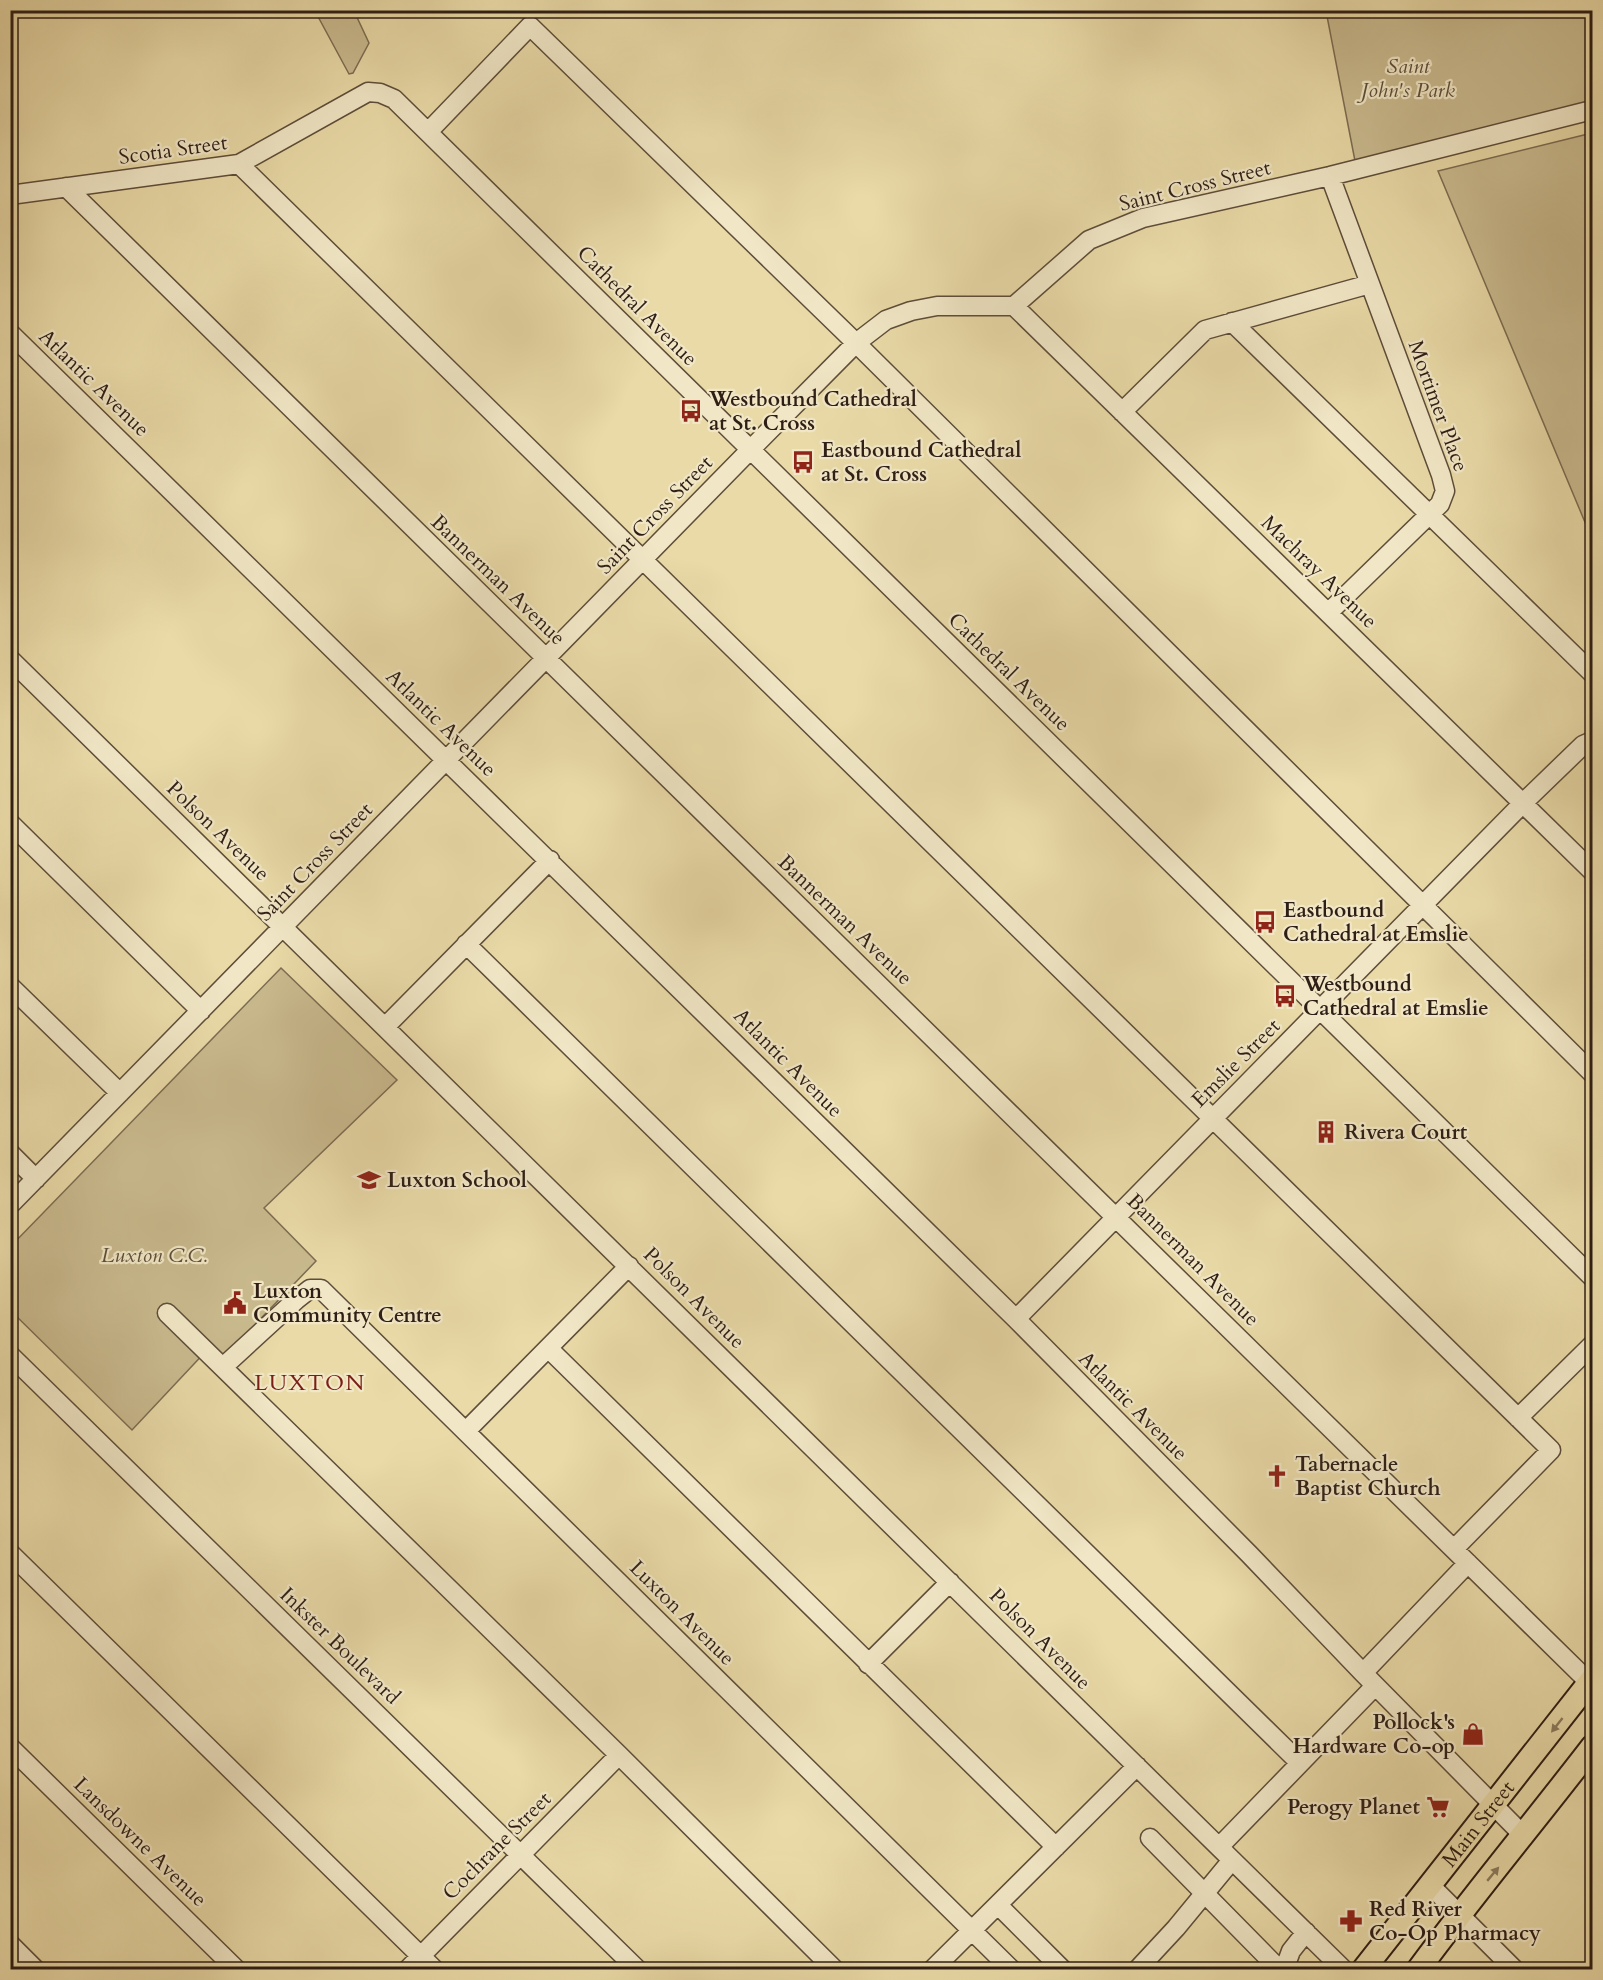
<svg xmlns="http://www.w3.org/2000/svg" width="1603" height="1980" font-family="Cardo,serif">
  <rect width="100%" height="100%" fill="#e9daa7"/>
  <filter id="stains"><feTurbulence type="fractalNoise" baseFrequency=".00333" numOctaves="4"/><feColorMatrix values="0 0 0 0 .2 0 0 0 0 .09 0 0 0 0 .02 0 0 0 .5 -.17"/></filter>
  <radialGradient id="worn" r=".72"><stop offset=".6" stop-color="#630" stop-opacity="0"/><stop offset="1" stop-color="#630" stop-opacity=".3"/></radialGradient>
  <path fill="#c9ba8e" stroke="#7c6c52" stroke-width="1.5" d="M315 11H354L369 43 353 73 349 74Z
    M1326 11H1592V102L1355 161Z
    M1592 133V539L1438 171Z
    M281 968 397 1080 264 1208 316 1261 224 1357 209 1348 132 1430 11 1311 10 1247Z"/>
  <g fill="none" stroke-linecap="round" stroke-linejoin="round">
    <g stroke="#5e4d3a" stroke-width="21">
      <path id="minor" d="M428 132 530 26 856 343 1592 1073
        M239 164 1551 1450 1454 1549
        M66 187 1592 1685
        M10 195 239 164 368 92 380 93 394 99 1592 1277
        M1014 306 1592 871
        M1232 322 1592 673
        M10 333 1016 1319 1249 1554 1363 1673 1524 1836
        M1122 412 1205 330 1370 284
        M1328 613 1440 504 1445 491 1441 475 1330 176
        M10 659 1344 1970
        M10 823 201 1011
        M466 944 1300 1763
        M10 986 120 1093
        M385 1027 550 860
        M10 1153 36 1179
        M10 1205 750 450 856 343 886 320 911 311 937 306H1014L1089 240 1143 218 1330 176 1592 110
        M167 1313 619 1755 835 1970
        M1016 1319 1523 803 1583 745 1592 741
        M548 1348 1056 1847
        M10 1355 638 1970
        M223 1367 296 1300 310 1289H321L1012 1970
        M1518 1418 1592 1345
        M466 1431 629 1266
        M10 1553 435 1970
        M868 1664 950 1582
        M1363 1673 1468 1563
        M10 1747 237 1970
        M1150 1838 1280 1970
        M1219 1847 1375 1686
        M1430 1885 1515 1970
        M998 1905 1063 1970
        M10 1944 36 1970
        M407 1970 619 1755
        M932 1970 1137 1766
        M1137 1970 1176 1928 1232 1860
        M1284 1970 1291 1951 1306 1932"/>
    </g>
    <g stroke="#2f1e15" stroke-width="26">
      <g id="major">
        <path id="s1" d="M1363 1970 1592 1679"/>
        <path d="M1418 1970C1474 1894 1535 1821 1592 1747"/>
      </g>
    </g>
    <use href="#minor" stroke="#f1e7c6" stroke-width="18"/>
    <use href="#major" stroke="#e9daa7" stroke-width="22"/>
  </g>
  <defs><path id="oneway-solid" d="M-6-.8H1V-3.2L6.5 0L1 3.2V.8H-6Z" transform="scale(1.5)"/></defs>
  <g fill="#8c7c5e">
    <use href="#oneway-solid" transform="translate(1557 1725) rotate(128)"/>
    <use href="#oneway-solid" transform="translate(1493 1874) rotate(-50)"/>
  </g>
  <defs>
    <g id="bus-bare" transform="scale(1.8)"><path d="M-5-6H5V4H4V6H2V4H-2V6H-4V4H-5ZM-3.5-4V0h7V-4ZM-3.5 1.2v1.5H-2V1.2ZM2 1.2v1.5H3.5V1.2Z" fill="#8f2418" stroke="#f1e7c6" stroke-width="2.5" paint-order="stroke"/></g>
    <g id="building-bare" transform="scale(1.8)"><path d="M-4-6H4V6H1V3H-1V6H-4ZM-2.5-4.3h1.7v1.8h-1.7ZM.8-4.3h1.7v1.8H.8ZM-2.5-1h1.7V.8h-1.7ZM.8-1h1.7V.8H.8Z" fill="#8f2418" stroke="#f1e7c6" stroke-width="2.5" paint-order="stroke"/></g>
    <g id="school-bare" transform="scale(1.8)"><path d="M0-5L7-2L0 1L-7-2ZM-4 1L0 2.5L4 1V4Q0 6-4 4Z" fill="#8f2418" stroke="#f1e7c6" stroke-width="2.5" paint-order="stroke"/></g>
    <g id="civic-bare" transform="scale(1.8)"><path d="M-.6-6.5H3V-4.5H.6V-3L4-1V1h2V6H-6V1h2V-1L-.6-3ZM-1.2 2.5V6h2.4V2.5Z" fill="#8f2418" stroke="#f1e7c6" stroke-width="2.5" paint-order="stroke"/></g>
    <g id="church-bare" transform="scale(1.8)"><path d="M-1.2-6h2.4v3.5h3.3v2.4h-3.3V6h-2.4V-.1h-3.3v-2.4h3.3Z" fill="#8f2418" stroke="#f1e7c6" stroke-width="2.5" paint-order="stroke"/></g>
    <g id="shop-bare" transform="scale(1.8)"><path d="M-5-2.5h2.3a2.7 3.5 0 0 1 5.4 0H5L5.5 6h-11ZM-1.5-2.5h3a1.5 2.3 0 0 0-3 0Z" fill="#8f2418" stroke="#f1e7c6" stroke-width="2.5" paint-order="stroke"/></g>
    <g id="supermarket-bare" transform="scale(1.8)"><path d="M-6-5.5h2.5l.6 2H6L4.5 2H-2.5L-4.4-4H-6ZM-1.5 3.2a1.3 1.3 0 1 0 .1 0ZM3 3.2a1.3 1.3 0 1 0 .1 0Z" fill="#8f2418" stroke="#f1e7c6" stroke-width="2.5" paint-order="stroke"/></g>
    <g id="pharmacy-bare" transform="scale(1.8)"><path d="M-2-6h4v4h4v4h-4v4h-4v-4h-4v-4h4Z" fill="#8f2418" stroke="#f1e7c6" stroke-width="2.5" paint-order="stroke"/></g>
  </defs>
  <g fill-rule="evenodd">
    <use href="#bus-bare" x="691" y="411"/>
    <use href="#bus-bare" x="803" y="462"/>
    <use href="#bus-bare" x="1265" y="922"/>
    <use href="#bus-bare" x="1285" y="996"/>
    <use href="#building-bare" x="1326" y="1132"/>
    <use href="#school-bare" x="369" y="1180"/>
    <use href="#civic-bare" x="235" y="1303"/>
    <use href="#church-bare" x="1277" y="1476"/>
    <use href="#shop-bare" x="1473" y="1734"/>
    <use href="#supermarket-bare" x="1438" y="1807"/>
    <use href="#pharmacy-bare" x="1351" y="1921"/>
  </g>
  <g text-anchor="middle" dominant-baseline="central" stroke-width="4.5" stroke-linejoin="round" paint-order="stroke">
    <g font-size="21" font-style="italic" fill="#5d4d39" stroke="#f1e7c6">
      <text x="1408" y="66">Saint<tspan x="1408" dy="24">John's Park</tspan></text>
      <text x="154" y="1255">Luxton C.C.</text>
    </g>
    <g font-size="21" fill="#2f1e15" stroke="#f1e7c6">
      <text transform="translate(173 150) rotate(-8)">Scotia Street</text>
      <text transform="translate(1195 186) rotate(-14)">Saint Cross Street</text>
      <text transform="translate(637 306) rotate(45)">Cathedral Avenue</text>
      <text transform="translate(94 383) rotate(44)">Atlantic Avenue</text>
      <text transform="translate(1438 406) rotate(70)">Mortimer Place</text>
      <text transform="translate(655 515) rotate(-46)">Saint Cross Street</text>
      <text transform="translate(1319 572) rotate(44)">Machray Avenue</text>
      <text transform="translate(498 580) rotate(44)">Bannerman Avenue</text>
      <text transform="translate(1009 672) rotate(44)">Cathedral Avenue</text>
      <text transform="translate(441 723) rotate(44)">Atlantic Avenue</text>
      <text transform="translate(218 831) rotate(44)">Polson Avenue</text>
      <text transform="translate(315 862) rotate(-46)">Saint Cross Street</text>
      <text transform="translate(845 920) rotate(44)">Bannerman Avenue</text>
      <text transform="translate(788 1063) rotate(45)">Atlantic Avenue</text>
      <text transform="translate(1236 1063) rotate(-45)">Emslie Street</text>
      <text transform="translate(1193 1260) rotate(45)">Bannerman Avenue</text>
      <text transform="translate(694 1298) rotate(45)">Polson Avenue</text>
      <text transform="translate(1133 1406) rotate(45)">Atlantic Avenue</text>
      <text transform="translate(682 1613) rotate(45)">Luxton Avenue</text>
      <text transform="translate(1040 1639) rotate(45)">Polson Avenue</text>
      <text transform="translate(340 1646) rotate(44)">Inkster Boulevard</text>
      <text stroke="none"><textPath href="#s1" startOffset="186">Main Street</textPath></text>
      <text transform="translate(140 1842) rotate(44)">Lansdowne Avenue</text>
      <text transform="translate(497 1846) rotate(-45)">Cochrane Street</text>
    </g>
    <g font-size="21" font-weight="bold" fill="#2f1e15" stroke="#f1e7c6" text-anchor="start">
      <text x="709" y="399">Westbound Cathedral<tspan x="709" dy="24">at St. Cross</tspan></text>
      <text x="821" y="450">Eastbound Cathedral<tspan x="821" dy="24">at St. Cross</tspan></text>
      <text x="1283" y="910">Eastbound<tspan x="1283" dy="24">Cathedral at Emslie</tspan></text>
      <text x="1303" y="984">Westbound<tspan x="1303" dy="24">Cathedral at Emslie</tspan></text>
      <text x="1344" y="1132">Rivera Court</text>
      <text x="387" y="1180">Luxton School</text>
      <text x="253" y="1291">Luxton<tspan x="253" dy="24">Community Centre</tspan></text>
      <text x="1295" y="1464">Tabernacle<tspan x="1295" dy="24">Baptist Church</tspan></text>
      <text x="1455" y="1722" text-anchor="end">Pollock's<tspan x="1455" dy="24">Hardware Co-op</tspan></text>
      <text x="1420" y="1807" text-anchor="end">Perogy Planet</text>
      <text x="1369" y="1909">Red River<tspan x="1369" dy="24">Co-Op Pharmacy</tspan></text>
    </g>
    <g font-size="22" letter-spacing="1.5" fill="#7a1f14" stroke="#f1e7c6">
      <text x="310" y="1383">LUXTON</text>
    </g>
  </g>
  <rect width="1603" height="1980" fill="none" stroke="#e9daa7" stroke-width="36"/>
  <rect x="12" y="12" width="1579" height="1956" fill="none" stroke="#2f1e15" stroke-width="3"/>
  <rect x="18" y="18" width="1567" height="1944" fill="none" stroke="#2f1e15" stroke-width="1.5"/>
  <rect width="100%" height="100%" filter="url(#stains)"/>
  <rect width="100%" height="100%" fill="url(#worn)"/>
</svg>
